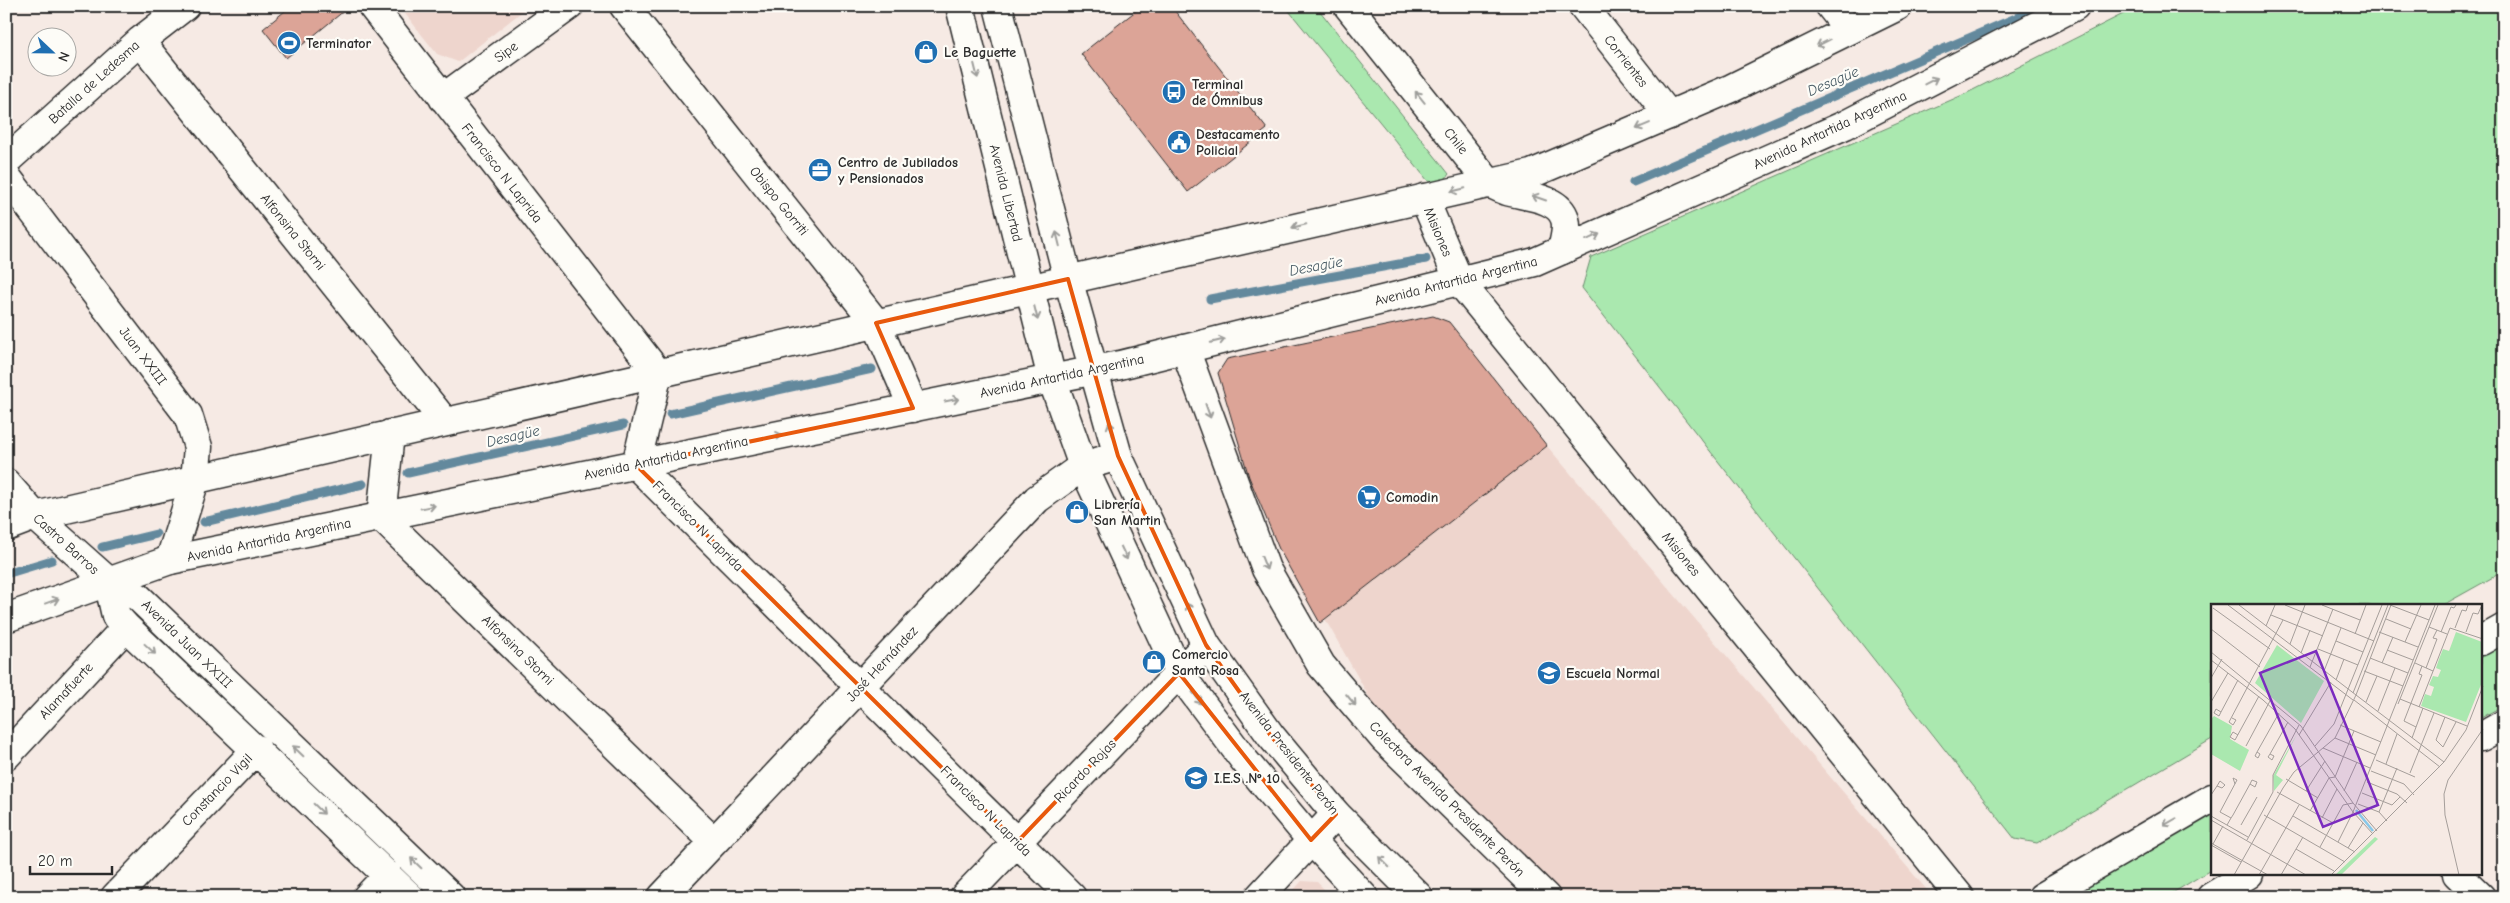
<svg xmlns="http://www.w3.org/2000/svg" width="2510" height="903" font-family="'Comic Neue',sans-serif">
  <rect width="100%" height="100%" fill="#f6eae4"/>
  <filter id="ink" filterUnits="userSpaceOnUse"><feTurbulence type="fractalNoise" baseFrequency=".02" numOctaves="2"/><feDisplacementMap in="SourceGraphic" scale="10" xChannelSelector="R" yChannelSelector="G"/><feConvolveMatrix kernelMatrix="1 2 1 2 8 2 1 2 1" color-interpolation-filters="sRGB"/></filter>
  <g filter="url(#ink)">
    <path fill="#eed5cd" d="M399 6H529L458 62 437 54Z
      M1547 446 1933 897H1560L1386 727 1325 619Z
      M1302 881 1317 882 1332 897H1287Z"/>
    <path fill="#aae8af" stroke="#6a8a6d" d="M1285 6H1316L1449 174 1442 183 1428 181Z
      M2139 6H2504V571L2443 605 2212 606V739L2037 843 2015 839 1582 288 1591 257 1965 94Z
      M2504 638V705L2481 718V651Z
      M2212 810V869L2166 897H2065Z"/>
    <g fill="none" stroke-linecap="round" stroke-linejoin="round">
      <path stroke="#63899d" stroke-width="9" d="M1633 182 2044 6
        M1210 299 1426 259
        M670 414 872 369
        M408 473 623 425
        M204 522 363 484
        M102 547 156 534
        M6 574 52 560"/>
    </g>
    <path fill="#dca497" stroke="#2b2b2b" d="M291 6H350L286 58 263 29Z
      M1142 6H1171L1267 129 1188 192 1081 54Z
      M1433 316 1449 322 1547 446 1320 623 1279 549 1249 477 1218 373 1227 359Z"/>
    <g fill="none" stroke-linecap="round" stroke-linejoin="round">
      <g stroke="#2b2b2b" stroke-width="31">
        <path id="minor" d="M372 6 658 373 636 465 1072 897
          M624 6 876 323 913 408
          M1348 6 1489 183C1495 186 1501 189 1507 191 1524 196 1559 197 1565 219 1568 229 1564 240 1562 250
          M1583 6 1669 115
          M1830 6 1849 30
          M140 41 445 422
          M443 98 569 6
          M6 161 140 41 185 6
          M6 176 188 415 198 447 195 480 170 560
          M1424 198 1459 281 1960 897
          M1185 349 1266 569 1321 665 1384 739 1546 897
          M390 434 381 517 714 842
          M6 483 35 516 108 581 138 597 451 897
          M108 581 116 616 126 627 410 897
          M6 756 126 627
          M2457 874 2481 897
          M115 897 257 749
          M367 897 388 875
          M662 897 1037 499 1083 466 1118 456
          M964 897 1206 645
          M1259 897 1336 814"/>
      </g>
      <g stroke="#2b2b2b" stroke-width="31">
        <path id="tertiary" d="M6 527 35 516 1531 174 1732 88 1898 6
          M6 618 170 560 1120 365 1535 262 1845 125 2075 6"/>
      </g>
      <g stroke="#2b2b2b" stroke-width="31">
        <path id="secondary" d="M960 6 1052 379 1083 466 1179 673 1244 760 1311 840 1364 897
          M998 6 1068 279 1118 456 1206 645 1271 736 1336 814 1419 897
          M2481 641 2504 628
          M2481 737 2504 724
          M2042 897 2212 798
          M2211 897 2249 874"/>
      </g>
      <use href="#minor" stroke="#fdfcf7" stroke-width="28"/>
      <use href="#tertiary" stroke="#fdfcf7" stroke-width="28"/>
      <use href="#secondary" stroke="#fdfcf7" stroke-width="28"/>
    </g>
    <defs><path id="oneway-shaft" d="M-6 0H5M1.5-3L5.5 0L1.5 3" fill="none" stroke-width="1.6" stroke-linecap="round" stroke-linejoin="round" transform="scale(1.25)"/></defs>
    <g stroke="#9e9e9b">
      <use href="#oneway-shaft" transform="translate(1823 43) rotate(154)"/>
      <use href="#oneway-shaft" transform="translate(976 71) rotate(76)"/>
      <use href="#oneway-shaft" transform="translate(1931 81) rotate(-27)"/>
      <use href="#oneway-shaft" transform="translate(1420 97) rotate(-129)"/>
      <use href="#oneway-shaft" transform="translate(1643 126) rotate(157)"/>
      <use href="#oneway-shaft" transform="translate(1458 190) rotate(167)"/>
      <use href="#oneway-shaft" transform="translate(1539 198) rotate(-161)"/>
      <use href="#oneway-shaft" transform="translate(1299 226) rotate(167)"/>
      <use href="#oneway-shaft" transform="translate(1593 237) rotate(-24)"/>
      <use href="#oneway-shaft" transform="translate(1058 239) rotate(-104)"/>
      <use href="#oneway-shaft" transform="translate(1036 313) rotate(76)"/>
      <use href="#oneway-shaft" transform="translate(1218 341) rotate(-14)"/>
      <use href="#oneway-shaft" transform="translate(952 400) rotate(-12)"/>
      <use href="#oneway-shaft" transform="translate(1208 411) rotate(70)"/>
      <use href="#oneway-shaft" transform="translate(1111 429) rotate(-106)"/>
      <use href="#oneway-shaft" transform="translate(775 436) rotate(-12)"/>
      <use href="#oneway-shaft" transform="translate(428 507) rotate(-12)"/>
      <use href="#oneway-shaft" transform="translate(1124 553) rotate(65)"/>
      <use href="#oneway-shaft" transform="translate(1264 563) rotate(68)"/>
      <use href="#oneway-shaft" transform="translate(52 601) rotate(-20)"/>
      <use href="#oneway-shaft" transform="translate(1190 610) rotate(-115)"/>
      <use href="#oneway-shaft" transform="translate(150 649) rotate(43)"/>
      <use href="#oneway-shaft" transform="translate(1197 698) rotate(53)"/>
      <use href="#oneway-shaft" transform="translate(1351 700) rotate(50)"/>
      <use href="#oneway-shaft" transform="translate(298 751) rotate(-136)"/>
      <use href="#oneway-shaft" transform="translate(319 809) rotate(44)"/>
      <use href="#oneway-shaft" transform="translate(2170 822) rotate(150)"/>
      <use href="#oneway-shaft" transform="translate(1384 862) rotate(-135)"/>
      <use href="#oneway-shaft" transform="translate(416 863) rotate(-136)"/>
    </g>
  </g>
  <path fill="none" stroke="#e8590c" stroke-width="4" stroke-linejoin="round" d="M1068 279 1118 456 1206 645 1271 736 1336 814 1311 840 1179 673 1017 842 636 465 913 408 876 323Z"/>
  <defs>
    <g id="stadium-disc" transform="scale(1.25)"><circle r="9.5" fill="#1f6fb2" stroke="#fdfcf7"/><path d="M0-5a6.5 5 0 1 0 0 10a6.5 5 0 1 0 0-10ZM-3.5-1.8h7v3.6h-7Z" fill="#fff"/></g>
    <g id="shop-disc" transform="scale(1.25)"><circle r="9.5" fill="#1f6fb2" stroke="#fdfcf7"/><path d="M-5-2.5h2.3a2.7 3.5 0 0 1 5.4 0H5L5.5 6h-11ZM-1.5-2.5h3a1.5 2.3 0 0 0-3 0Z" fill="#fff"/></g>
    <g id="bus-disc" transform="scale(1.25)"><circle r="9.5" fill="#1f6fb2" stroke="#fdfcf7"/><path d="M-5-6H5V4H4V6H2V4H-2V6H-4V4H-5ZM-3.5-4V0h7V-4ZM-3.5 1.2v1.5H-2V1.2ZM2 1.2v1.5H3.5V1.2Z" fill="#fff"/></g>
    <g id="civic-disc" transform="scale(1.25)"><circle r="9.5" fill="#1f6fb2" stroke="#fdfcf7"/><path d="M-.6-6.5H3V-4.5H.6V-3L4-1V1h2V6H-6V1h2V-1L-.6-3ZM-1.2 2.5V6h2.4V2.5Z" fill="#fff"/></g>
    <g id="office-disc" transform="scale(1.25)"><circle r="9.5" fill="#1f6fb2" stroke="#fdfcf7"/><path d="M-6-3h4V-5.5h4V-3h4V5H-6ZM-1-4.5V-3h2v-1.5ZM-6 0V1H6V0Z" fill="#fff"/></g>
    <g id="supermarket-disc" transform="scale(1.25)"><circle r="9.5" fill="#1f6fb2" stroke="#fdfcf7"/><path d="M-6-5.5h2.5l.6 2H6L4.5 2H-2.5L-4.4-4H-6ZM-1.5 3.2a1.3 1.3 0 1 0 .1 0ZM3 3.2a1.3 1.3 0 1 0 .1 0Z" fill="#fff"/></g>
    <g id="school-disc" transform="scale(1.25)"><circle r="9.5" fill="#1f6fb2" stroke="#fdfcf7"/><path d="M0-5L7-2L0 1L-7-2ZM-4 1L0 2.5L4 1V4Q0 6-4 4Z" fill="#fff"/></g>
  </defs>
  <g fill-rule="evenodd">
    <use href="#stadium-disc" x="289" y="43"/>
    <use href="#shop-disc" x="926" y="52"/>
    <use href="#bus-disc" x="1174" y="92"/>
    <use href="#civic-disc" x="1179" y="142"/>
    <use href="#office-disc" x="820" y="170"/>
    <use href="#supermarket-disc" x="1369" y="497"/>
    <use href="#shop-disc" x="1077" y="512"/>
    <use href="#shop-disc" x="1154" y="662"/>
    <use href="#school-disc" x="1549" y="673"/>
    <use href="#school-disc" x="1196" y="778"/>
  </g>
  <g text-anchor="middle" dominant-baseline="central" stroke-width="4.5" stroke-linejoin="round" paint-order="stroke">
    <g font-size="14" font-weight="bold" fill="#2b2b2b" stroke="#fdfcf7" text-anchor="start">
      <text x="306" y="43">Terminator</text>
      <text x="944" y="52">Le Baguette</text>
      <text x="1192" y="84">Terminal<tspan x="1192" dy="16">de Ómnibus</tspan></text>
      <text x="1196" y="134">Destacamento<tspan x="1196" dy="16">Policial</tspan></text>
      <text x="838" y="162">Centro de Jubilados<tspan x="838" dy="16">y Pensionados</tspan></text>
      <text x="1386" y="497">Comodin</text>
      <text x="1094" y="504">Librería<tspan x="1094" dy="16">San Martin</tspan></text>
      <text x="1172" y="654">Comercio<tspan x="1172" dy="16">Santa Rosa</tspan></text>
      <text x="1566" y="673">Escuela Normal</text>
      <text x="1214" y="778">I.E.S .Nº 10</text>
    </g>
    <g font-size="14" fill="#2b2b2b" stroke="#fdfcf7">
      <text transform="translate(506 52) rotate(-36)">Sipe</text>
      <text transform="translate(1626 61) rotate(52)">Corrientes</text>
      <text transform="translate(94 82) rotate(-42)">Batalla de Ledesma</text>
      <text transform="translate(1830 130) rotate(-25)">Avenida Antartida Argentina</text>
      <text transform="translate(1456 141) rotate(51)">Chile</text>
      <text transform="translate(502 173) rotate(52)">Francisco N Laprida</text>
      <text transform="translate(1006 193) rotate(76)">Avenida Libertad</text>
      <text transform="translate(779 201) rotate(51)">Obispo Gorriti</text>
      <text transform="translate(293 232) rotate(51)">Alfonsina Storni</text>
      <text transform="translate(1438 232) rotate(67)">Misiones</text>
      <text transform="translate(1456 281) rotate(-14)">Avenida Antartida Argentina</text>
      <text transform="translate(143 356) rotate(53)">Juan XXIII</text>
      <text transform="translate(1062 376) rotate(-12)">Avenida Antartida Argentina</text>
      <text transform="translate(666 458) rotate(-12)">Avenida Antartida Argentina</text>
      <text transform="translate(698 526) rotate(45)">Francisco N Laprida</text>
      <text transform="translate(269 540) rotate(-12)">Avenida Antartida Argentina</text>
      <text transform="translate(66 544) rotate(42)">Castro Barros</text>
      <text transform="translate(1681 554) rotate(51)">Misiones</text>
      <text transform="translate(187 644) rotate(44)">Avenida Juan XXIII</text>
      <text transform="translate(518 650) rotate(44)">Alfonsina Storni</text>
      <text transform="translate(882 664) rotate(-47)">José Hernández</text>
      <text transform="translate(66 691) rotate(-47)">Alamafuerte</text>
      <text transform="translate(1289 753) rotate(52)">Avenida Presidente Perón</text>
      <text transform="translate(1085 771) rotate(-46)">Ricardo Rojas</text>
      <text transform="translate(217 790) rotate(-46)">Constancio Vigil</text>
      <text transform="translate(1447 799) rotate(45)">Colectora Avenida Presidente Perón</text>
      <text transform="translate(986 811) rotate(45)">Francisco N Laprida</text>
    </g>
    <g font-size="15" font-style="italic" fill="#475a64" stroke="#fdfcf7">
      <text transform="translate(1833 81) rotate(-23)">Desagüe</text>
      <text transform="translate(1316 266) rotate(-10)">Desagüe</text>
      <text transform="translate(513 436) rotate(-13)">Desagüe</text>
    </g>
  </g>
  <g transform="translate(2211 604)">
    <rect width="271" height="271" fill="#f6eae4"/>
    <path d="M245 28 271 38V78L255 118 210 102 214 90 220 92 223 83 218 81 222 72 227 73 230 66 225 64 228 55 232 45 238 47ZM66 41 113 77 90 119 44 79ZM3 112 21 122 19 135 38 146 29 167 0 150V115ZM86 130 65 171 72 176 63 187 62 172ZM164 233 167 235 131 270 124 271Z" fill="#aae8af"/>
    <path fill="none" stroke="#88c8e9" stroke-width="2.5" d="M145 206 162 227"/>
    <path fill="none" stroke="#a59e9a" stroke-width="1" d="M17 1 142 96M74 1 163 37M111 1 149 16M179 1 218 16M180 1 145 91 233 158M2 4 59 45M60 11 112 32M175 15 200 25M55 22 64 1M218 23 236 30M244 24 251 6 255 7 257 1M0 25 49 63M168 28 207 43M230 28 240 3 243 4 245 1M255 28 262 9 267 10 270 3M144 30 155 1M125 37 152 48M194 38 210 1M79 40 94 1M107 45 147 61M176 46 202 56M0 48 90 122 142 199 166 227M90 49 99 26M159 54 197 69M0 56 52 96 84 125 142 208 162 230M171 59 182 33M204 59 222 67M99 63 122 5M215 64 226 35 222 34 226 26M113 67 130 24M153 67 192 82M0 74 11 55M125 76 133 55M142 89 177 1M189 95 256 122M143 96 229 163M0 98 17 69M155 98 166 72M187 100 227 1M208 103 239 24 272 35M167 107 184 64M10 108 5 105 3 109 8 112 10 108 27 76M234 113 225 136 232 143 245 118M18 118 72 16M18 118 22 121 25 116 21 114M129 121 170 138M205 123 193 117 211 71 208 70 211 62M27 131 22 128 19 133 24 136 48 92M88 131 120 78M124 134 165 151M201 134 212 104M35 142 60 95M104 142 123 120 171 1M112 144 159 164M46 148 49 150 47 154 44 152 46 148 68 109M59 150 63 152 61 156 57 153 59 150 77 118M165 156 204 173M175 160 186 130M160 167 193 180 203 191M199 169 223 109M75 175 107 194M156 178 186 190 196 199M95 187 114 157M133 187 146 158M66 188 122 219M151 189 181 201 189 193M0 191 6 182 9 177 14 181 11 184 6 182M147 200 168 208 176 217M99 207 118 174 124 173 143 127M168 208 186 164M53 211 134 258M0 212 37 233M82 212 144 248M20 214 9 208 26 176 22 174 24 180M111 214 126 185M0 216 95 271M16 221 20 214 22 211 39 180 41 176 46 178 44 183 39 180M30 221 46 193M36 236 62 188V171L88 121M127 238 142 208 224 1M0 239 57 271M2 240 12 222M0 241 30 258M109 243 132 201 142 199M137 244 152 219M85 245 123 267M23 271 72 184 83 168 124 134 145 91 28 1M48 271 88 201M70 271 92 233M120 271 233 158 255 126 272 82M248 271 234 211 233 190 237 176 272 125"/>
    <path fill="#7b2cbf" fill-opacity="0.15" stroke="#7b2cbf" stroke-width="2.5" d="M105 47 167 201 112 223 49 69Z"/>
    <rect width="271" height="271" fill="none" stroke="#2b2b2b" stroke-width="2.5"/>
  </g>
  <rect width="2510" height="903" fill="none" stroke="#fdfcf7" stroke-width="25"/>
  <rect x="12" y="12" width="2485" height="878" fill="none" stroke="#2b2b2b" stroke-width="2" filter="url(#ink)"/>
  <g transform="translate(52 52) rotate(112)"><circle r="24" fill="#fdfcf7" stroke="#a9a8a5"/>
  <path d="M0-4L9 19L0 12L-9 19Z" fill="#1f6fb2"/>
  <text y="-8" font-size="14" font-weight="bold" text-anchor="middle" fill="#2b2b2b">N</text>
  </g>
  <path d="M30 866v8h82v-8" fill="none" stroke="#2b2b2b" stroke-width="2.5"/>
  <text x="38" y="866" font-size="15" fill="#2b2b2b" stroke="#fdfcf7" stroke-width="4" paint-order="stroke">20 m</text>
</svg>
